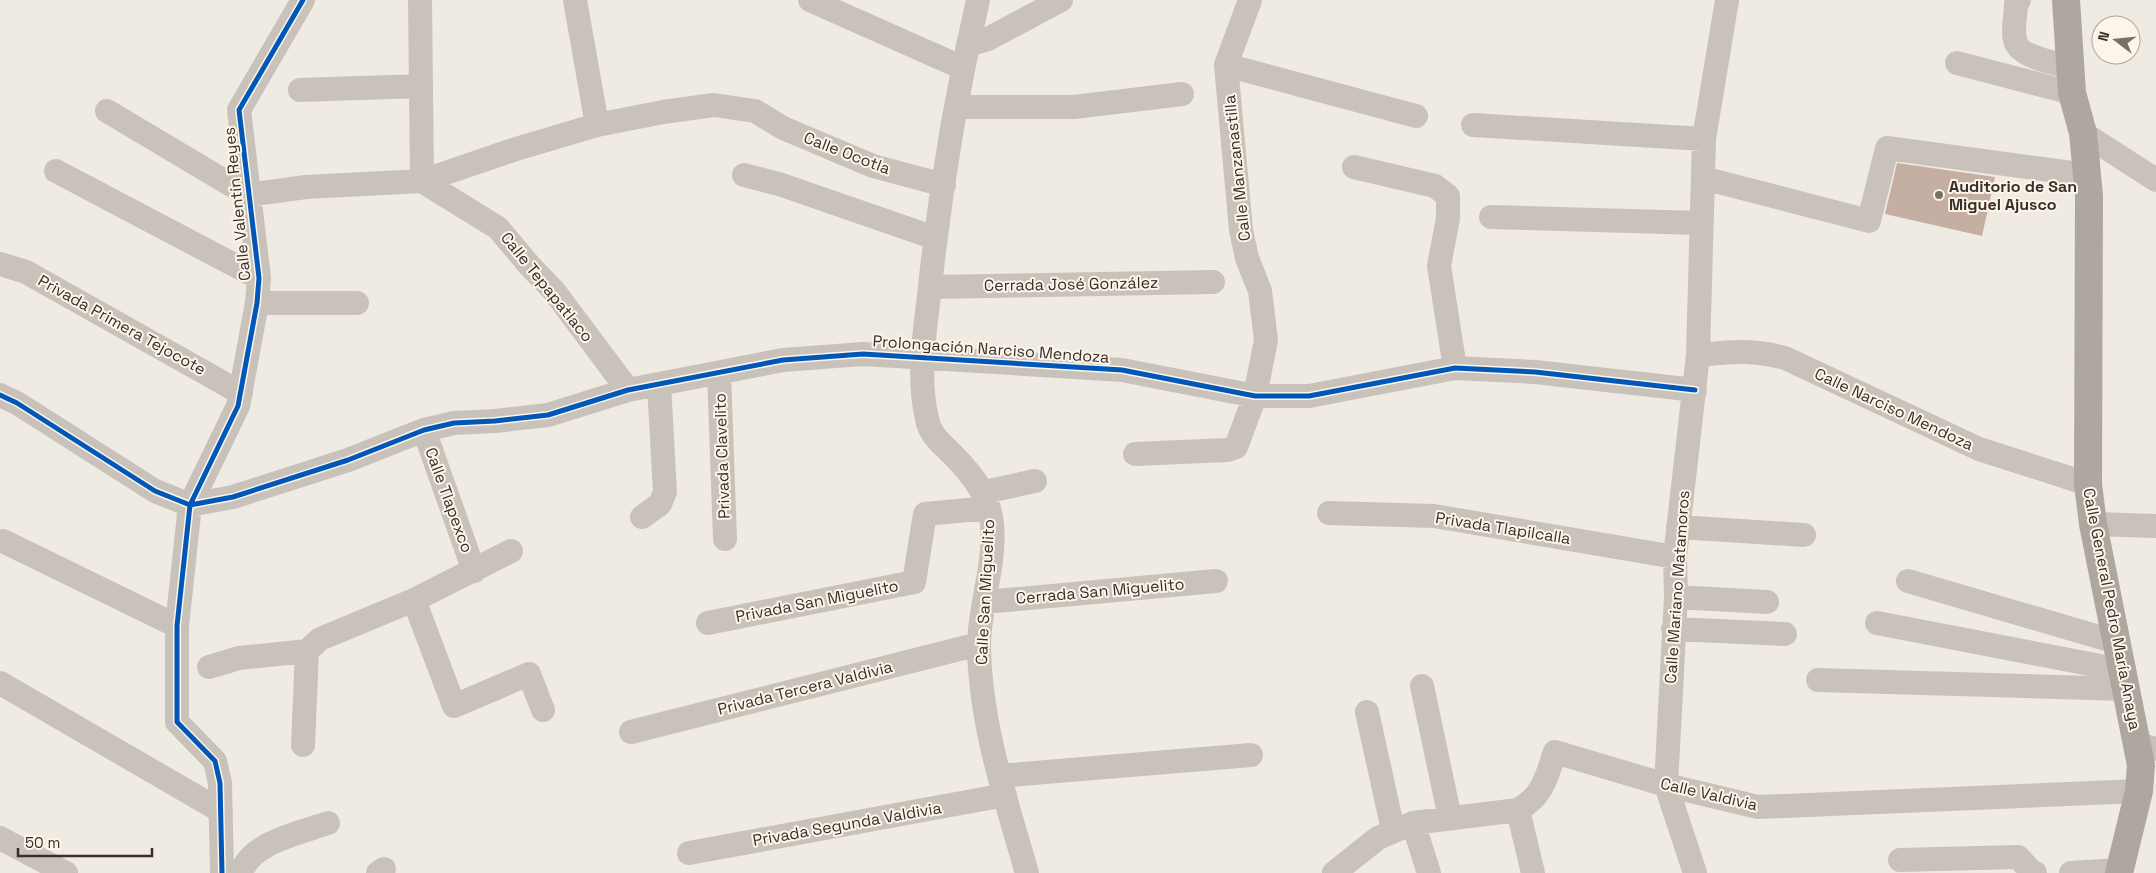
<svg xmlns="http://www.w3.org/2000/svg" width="2156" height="873" font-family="'Space Grotesk',sans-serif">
  <rect width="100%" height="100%" fill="#efeae2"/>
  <path fill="#c5afa2" d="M1897 163 1995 177 1982 236 1885 214Z"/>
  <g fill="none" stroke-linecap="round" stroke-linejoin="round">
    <path stroke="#c9c2bb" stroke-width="24" d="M420 0 422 181 516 149 597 125 663 112 714 105 755 111 783 128 873 166 944 185
      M575 0 597 125
      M810 0 963 68
      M978 0C956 95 940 191 930 287 925 330 917 376 927 419 930 435 941 443 953 455 972 474 989 496 992 524 996 565 979 606 979 646 980 724 1006 800 1027 873
      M2019 0 2016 4C2016 15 2012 30 2015 40 2018 57 2055 63 2070 67
      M968 45 988 39 1061 0
      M1957 63 2072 93
      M1226 65 1416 116
      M300 90 420 86
      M956 107H1074L1182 94
      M107 111 248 195 306 187 422 181 498 228 529 265 554 291 628 390
      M1473 125 1704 139
      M2083 133 2156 180
      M1354 167 1435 186 1448 196V218L1439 266 1455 368
      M56 171 259 278
      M744 175 779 184 935 238
      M1703 178 1869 221 1887 148 2087 175
      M1491 217 1701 223
      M0 264 26 272 241 393
      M930 287 1213 282
      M257 303H357
      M1698 355C1731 352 1751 349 1785 358L1979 449 2088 484
      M719 373 725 539
      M0 395 17 403 155 491 190 505 233 497 348 460 424 430 454 423 495 421 548 415 628 390 783 360 863 354 1122 370 1255 396H1309L1455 368 1535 372 1695 390
      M424 430 474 571
      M1135 454 1227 450 1236 447 1255 396 1266 340 1260 291 1247 258 1241 230 1226 65 1250 0
      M984 492 1035 481
      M1329 513 1434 516 1675 557
      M642 517 660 504 665 492 659 385
      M2093 524 2156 526
      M1678 527 1804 535
      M3 541 177 626
      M1908 581 2116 642
      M1676 597 1767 602
      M414 600 454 706 529 674 543 710
      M985 602 1216 581
      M708 623 914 582 925 514 989 508
      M1877 623 2121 670
      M1673 629 1785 634
      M209 667 239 658 307 651 320 639 414 600 511 551
      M1818 680 2125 689
      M0 683 221 811
      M1422 686 1450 818
      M1367 712 1393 830
      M631 732 979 644
      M2137 744 2156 749
      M303 745 307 651
      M999 776 1251 755
      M1518 810 1533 873
      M1413 823 1429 873
      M0 838 66 873
      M689 853 1005 795
      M1900 860 2018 857 2032 872 2035 873
      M222 873 220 783 215 761 177 722V626L190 505 238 406 257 303 259 278 239 110 303 0
      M241 873C251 842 300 833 328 823
      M378 873 384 869
      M1334 873 1378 838 1413 823 1518 810C1543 796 1546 778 1555 752L1666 785 1758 807 2139 791
      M1695 873 1666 785 1676 597 1675 557 1698 355 1704 139 1727 0
      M2071 873 2119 870"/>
    <path stroke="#aea7a0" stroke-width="28" d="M2066 0 2072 93 2083 133 2089 196 2088 484 2093 524 2141 765 2139 791 2119 873"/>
    <g stroke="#fcf5ea" stroke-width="8">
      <path id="cycleway" d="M0 395 17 403 155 491 190 505 233 497 348 460 424 430 454 423 495 421 548 415 628 390 783 360 863 354 1122 370 1255 396H1309L1455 368 1535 372 1695 390
        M222 873 220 783 215 761 177 722V626L190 505 238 406 257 303 259 278 239 110 303 0"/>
    </g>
    <use href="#cycleway" stroke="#0057b8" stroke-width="5"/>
  </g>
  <circle fill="#797069" stroke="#fcf5ea" stroke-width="2" cx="1939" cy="195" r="5"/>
  <g text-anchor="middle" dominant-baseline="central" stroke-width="4" stroke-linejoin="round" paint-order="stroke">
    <g font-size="16" fill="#3a2f28" stroke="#fcf5ea">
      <text transform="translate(847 153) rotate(21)">Calle Ocotla</text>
      <text transform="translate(1237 168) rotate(-96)">Calle Manzanastilla</text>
      <text transform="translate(237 204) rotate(-96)">Calle Valentín Reyes</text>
      <text transform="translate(1071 284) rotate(-1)">Cerrada José González</text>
      <text transform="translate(547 287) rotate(51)">Calle Tepapatlaco</text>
      <text transform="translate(122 325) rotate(29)">Privada Primera Tejocote</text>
      <text transform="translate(991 349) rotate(4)">Prolongación Narciso Mendoza</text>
      <text transform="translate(1894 409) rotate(25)">Calle Narciso Mendoza</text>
      <text transform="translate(722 456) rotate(-92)">Privada Clavelito</text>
      <text transform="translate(449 500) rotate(70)">Calle Tlapexco</text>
      <text transform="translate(1503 528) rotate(9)">Privada Tlapilcalla</text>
      <text transform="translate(1677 587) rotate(-86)">Calle Mariano Matamoros</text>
      <text transform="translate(1100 591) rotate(-5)">Cerrada San Miguelito</text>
      <text transform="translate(985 592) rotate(-87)">Calle San Miguelito</text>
      <text transform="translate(817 601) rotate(-11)">Privada San Miguelito</text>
      <text transform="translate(2112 609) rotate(79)">Calle General Pedro María Anaya</text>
      <text transform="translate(805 688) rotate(-14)">Privada Tercera Valdivia</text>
      <text transform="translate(1709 794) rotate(13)">Calle Valdivia</text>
      <text transform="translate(847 824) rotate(-10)">Privada Segunda Valdivia</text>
    </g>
    <g font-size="16" font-weight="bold" fill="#3a2f28" stroke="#fcf5ea" text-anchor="start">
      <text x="1949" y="186">Auditorio de San<tspan x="1949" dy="18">Miguel Ajusco</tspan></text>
    </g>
  </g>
  <g transform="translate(2116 40) rotate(286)"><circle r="24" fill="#fcf5ea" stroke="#aea69c"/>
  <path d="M0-4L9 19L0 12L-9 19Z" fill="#797069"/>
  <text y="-8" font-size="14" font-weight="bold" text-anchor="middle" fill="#3a2f28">N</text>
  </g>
  <path d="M18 848v8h134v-8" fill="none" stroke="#3a2f28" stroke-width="2.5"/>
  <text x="25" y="848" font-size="15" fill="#3a2f28" stroke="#fcf5ea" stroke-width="4" paint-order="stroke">50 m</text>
</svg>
